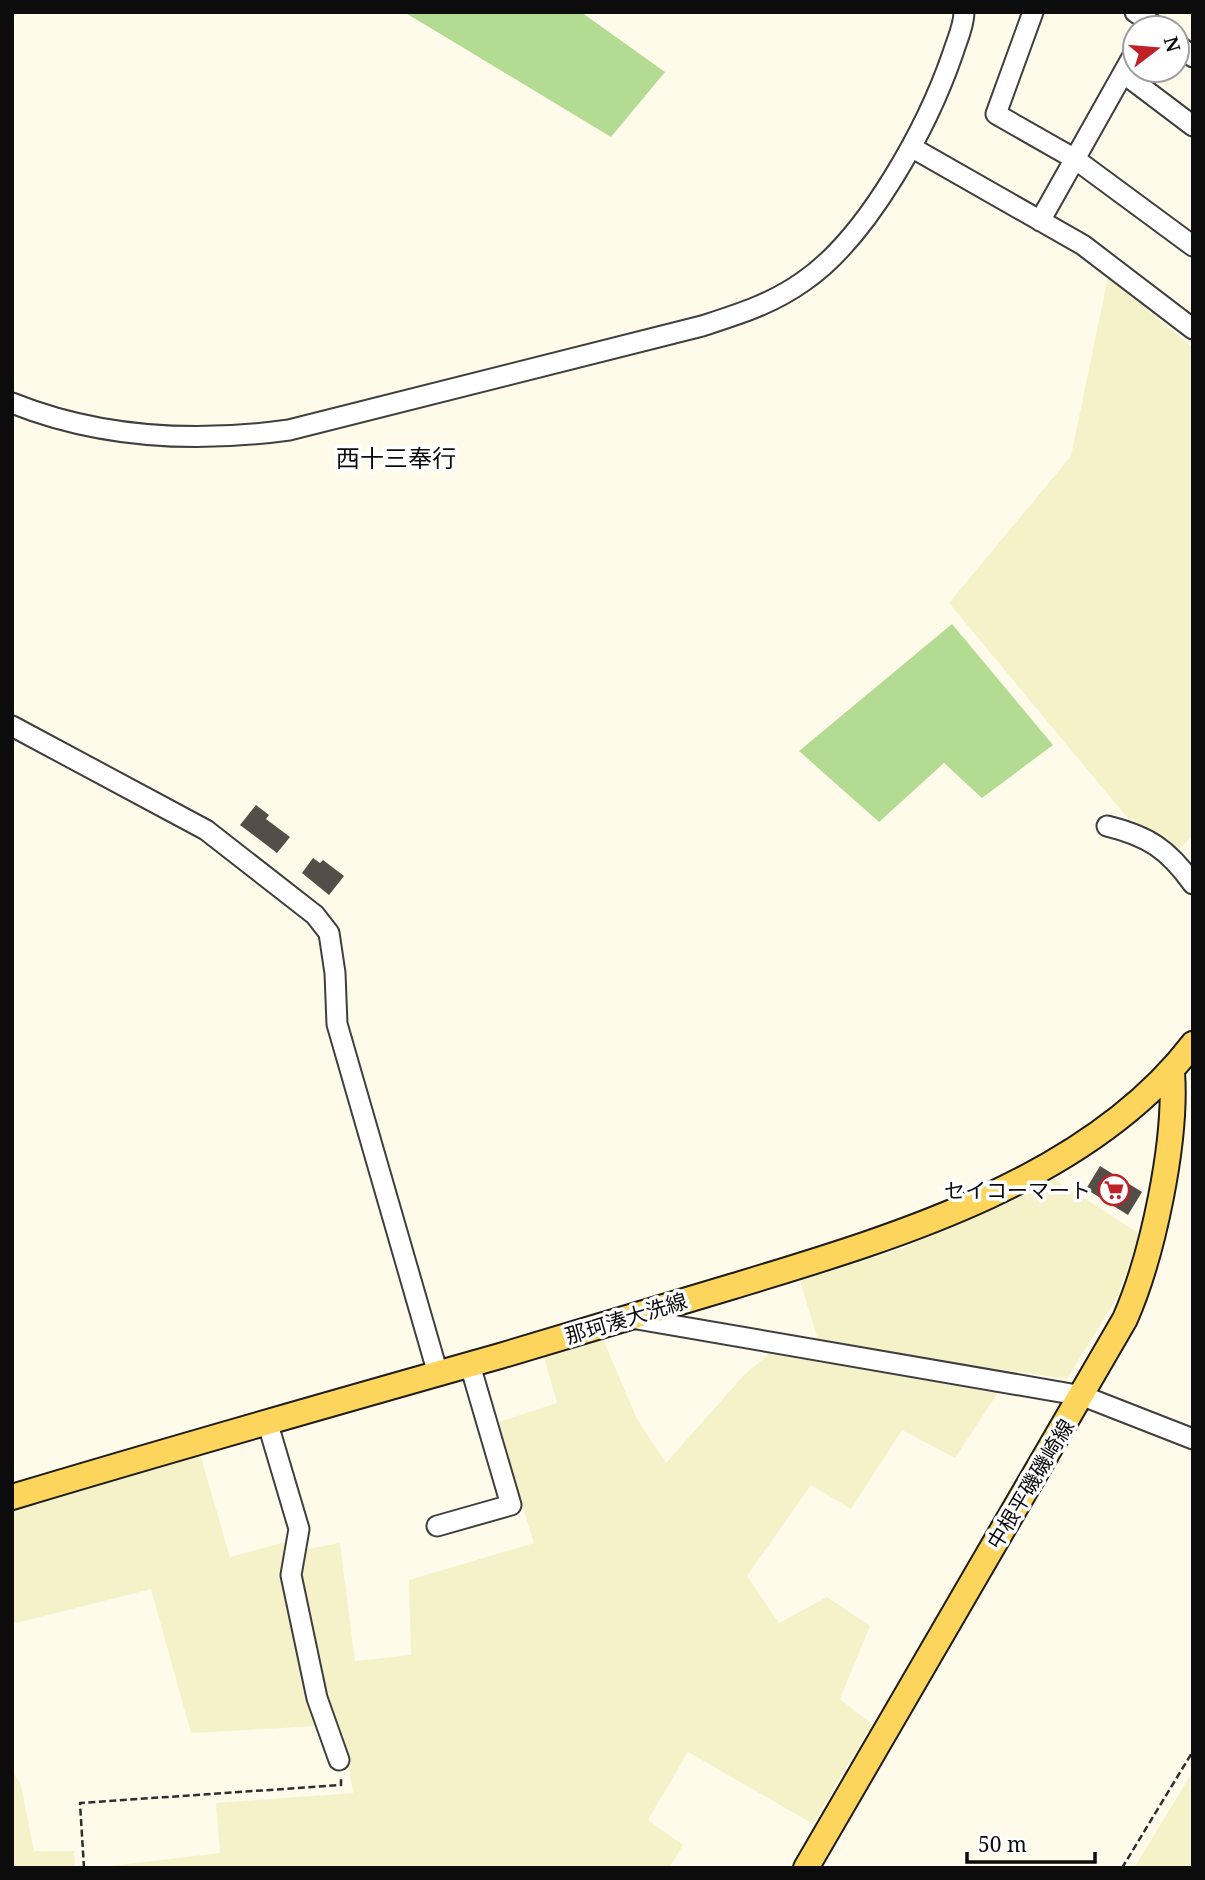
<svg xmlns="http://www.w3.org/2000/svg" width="1205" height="1880" font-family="'Noto Serif','Noto Sans JP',serif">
  <rect width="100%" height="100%" fill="#fffbea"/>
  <path fill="#f5f2ca" d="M1108 277 1193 348V835L1178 850 1125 815 949 603 1071 456Z
    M1054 1179 1140 1234 1118 1296 1067 1379 819 1343 800 1281 901 1249Z
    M603 1339 637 1419 666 1463 745 1374 769 1354 999 1391 955 1458 902 1430 851 1509 811 1485 747 1576 779 1623 827 1597 870 1626 840 1699 872 1724 813 1824 688 1752 648 1820 683 1845 669 1868H94L220 1853 216 1803 353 1793 347 1757 323 1683 299 1570 302 1550 340 1543 355 1661 411 1655 409 1580 534 1543 496 1423 557 1403 544 1357Z
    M200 1454 230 1557 289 1541 281 1574 306 1695 318 1726 191 1733 151 1589 12 1624V1510Z
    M12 1771 21 1785 34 1851H74L75 1868H12Z
    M1193 1771V1868H1134Z"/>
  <path fill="#b3db92" d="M404 12H581L665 72 611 137Z
    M952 624 1053 745 982 798 944 763 879 822 799 751Z"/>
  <path fill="#554d48" d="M256 805 269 815 266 819 290 837 277 853 240 825Z
    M313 858 320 863 323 860 344 876 329 895 302 873Z
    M1100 1166 1142 1192 1128 1215 1086 1189Z"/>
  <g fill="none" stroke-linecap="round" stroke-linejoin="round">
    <g stroke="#3f3f3f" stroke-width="23">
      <path id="minor" d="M1033 12 996 114 1075 159 1193 246
        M1135 12 1158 28
        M1177 44 1193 57
        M1123 73 1193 126
        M911 147 1083 245 1193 329
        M1040 221 1135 52
        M12 403C102 439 195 443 289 430L702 326C739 314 772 304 804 281 868 237 928 126 953 53 957 40 964 26 964 12
        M12 726 206 830 315 915 329 933 335 973 337 1024 438 1374
        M1107 826C1148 836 1168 849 1193 884
        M631 1318 1083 1396 1193 1439
        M267 1421 299 1529 291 1575 317 1698 339 1760
        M437 1526 511 1505 470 1365"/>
    </g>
    <g stroke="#1d1d1d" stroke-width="28">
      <path id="major" d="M12 1497C175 1448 337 1402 500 1356 578 1333 656 1309 734 1286 892 1238 1088 1181 1193 1044
        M806 1868 1125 1319C1153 1255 1177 1141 1172 1072"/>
    </g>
    <path stroke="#2e2e2e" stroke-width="2.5" stroke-dasharray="7 3.5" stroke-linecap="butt" d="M84 1868 80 1803 341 1785V1777
      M1122 1868 1193 1751"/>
    <use href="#minor" stroke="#fff" stroke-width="19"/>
    <use href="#major" stroke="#fdd55c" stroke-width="24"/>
  </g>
  <defs>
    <g id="supermarket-ring" transform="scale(1.575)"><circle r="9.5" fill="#fff" stroke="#c02028" stroke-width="1.5"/><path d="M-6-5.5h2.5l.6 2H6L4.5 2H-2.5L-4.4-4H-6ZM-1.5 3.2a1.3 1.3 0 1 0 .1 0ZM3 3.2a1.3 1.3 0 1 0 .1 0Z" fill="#c02028"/></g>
  </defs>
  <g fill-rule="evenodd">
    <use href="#supermarket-ring" x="1114" y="1190"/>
  </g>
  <g text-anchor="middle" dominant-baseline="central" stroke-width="7" stroke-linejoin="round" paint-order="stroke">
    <g font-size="21" fill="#0c0c0c" stroke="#fff" text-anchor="end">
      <text x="1091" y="1190">セイコーマート</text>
    </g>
    <g font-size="21" fill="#0c0c0c" stroke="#fff">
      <text transform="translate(626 1318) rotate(-17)">那珂湊大洗線</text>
      <text transform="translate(1030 1484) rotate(-59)">中根平磯磯崎線</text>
    </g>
    <g font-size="24" fill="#0c0c0c" stroke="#fff">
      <text x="396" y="457">西十三奉行</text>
    </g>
  </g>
  <rect width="1205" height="1880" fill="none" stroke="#0c0c0c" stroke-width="28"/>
  <g transform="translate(1156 49) rotate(74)"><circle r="33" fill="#ffffff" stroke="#9e9e9e" stroke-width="2"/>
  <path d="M0-5L12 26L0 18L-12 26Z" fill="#c02028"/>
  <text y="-10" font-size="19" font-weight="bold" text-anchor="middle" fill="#0c0c0c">N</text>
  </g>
  <path d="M967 1852v10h128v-10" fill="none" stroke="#0c0c0c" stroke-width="3.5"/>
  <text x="978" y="1852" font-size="21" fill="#0c0c0c" stroke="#ffffff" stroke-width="5" paint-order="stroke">50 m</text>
</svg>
